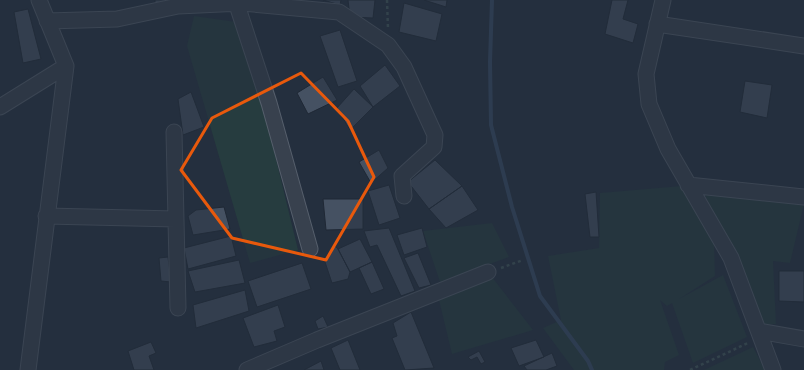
<svg xmlns="http://www.w3.org/2000/svg" width="804" height="370" font-family="Rubik,sans-serif">
  <rect width="100%" height="100%" fill="#242f3e"/>
  <path fill="#263c3f" d="M194 16 243 23 298 250 250 263 187 46Z
    M682 186 714 242 715 276 679 299 723 275 747 337 693 363 672 303 667 306 660 300 679 355 665 362 664 370H574L543 328 561 320 548 256 599 248 600 193Z
    M705 195 804 204 790 263 773 261 776 324 761 325Z
    M492 223 509 257 440 282 423 231Z
    M488 272 533 330 452 354 439 300Z
    M753 347 765 370H704Z"/>
  <g fill="none" stroke-linecap="round" stroke-linejoin="round">
    <path stroke="#394c67" stroke-width="4" d="M492 0 490 62 491 125 512 207 540 296 588 361 592 370"/>
  </g>
  <path fill="#455162" stroke="#1f2835" d="M155 0H171L155 3Z
    M323 0H341L340 5Z
    M348 0H375L373 18 350 17Z
    M424 0H447L446 7Z
    M612 0H628L623 19 638 24 633 43 605 34Z
    M404 3 442 14 436 41 399 32Z
    M28 9 41 59 23 63 14 12Z
    M340 30 357 81 338 87 320 36Z
    M385 65 400 86 373 107 360 86Z
    M323 77 337 100 308 114 297 93Z
    M745 81 772 85 767 118 740 112Z
    M354 89 373 107 350 130 337 108Z
    M191 92 204 127 183 135 178 99Z
    M379 150 388 168 371 183 359 162Z
    M435 160 462 186 429 209 408 182Z
    M389 185 400 218 379 225 368 191Z
    M462 186 478 210 446 228 429 209Z
    M596 192 599 237H590L585 194Z
    M323 199H363V229L326 230Z
    M224 207 230 229 193 235 188 216 196 210Z
    M389 228 415 291 401 296 377 245 370 247 364 231Z
    M422 228 427 247 404 255 397 235Z
    M231 236 236 256 188 269 184 248Z
    M360 239 372 262 350 272 338 249Z
    M334 245 338 249 350 272 348 279 332 283 325 262Z
    M418 253 431 285 419 288 404 258Z
    M168 257 171 282 161 281 159 258Z
    M239 260 245 283 195 292 188 271Z
    M372 262 384 289 371 294 359 268Z
    M302 263 311 289 257 307 248 281Z
    M779 271H804V302L779 301Z
    M245 290 249 311 196 328 193 305Z
    M278 305 285 327 274 331 277 341 254 347 243 318Z
    M411 312 434 368 405 370 392 338 397 336 393 323Z
    M323 316 328 327 318 329 315 321Z
    M348 340 360 370H340L331 348Z
    M536 340 544 357 519 366 511 348Z
    M151 342 156 353 149 356 154 370H134L128 351Z
    M479 351 485 362 481 364 477 357 471 360 468 357Z
    M552 353 557 366 546 370H527L524 366Z
    M321 361 324 370H304Z"/>
  <g fill="none" stroke-linecap="round" stroke-linejoin="round">
    <g stroke="#565f6c" stroke-width="17">
      <path id="street" d="M663 0 646 74 649 104 668 149 731 258 773 370
        M237 5 269 103 310 249
        M47 21 117 19 178 6 242 3 339 12 388 45 404 67 435 135 434 147 402 176 404 196
        M657 24 804 46
        M0 107 66 66
        M174 132 178 308
        M688 185 804 197
        M46 216 176 219
        M759 331 804 339
        M28 370 66 66 39 0
        M247 370 317 340 488 272"/>
    </g>
    <path stroke="#44595c" stroke-width="2.5" stroke-dasharray="3 3" stroke-linecap="butt" d="M387 0 388 29
      M501 268 523 260
      M690 370 748 343"/>
    <use href="#street" stroke="#38414e" stroke-width="15"/>
  </g>
  <path d="M0 0H804V370H0ZM301 73 348 121 374 177 326 260 232 238 181 170 212 118Z" fill="#242f3e" fill-opacity=".55" fill-rule="evenodd"/>
  <path fill="none" stroke="#e8590c" stroke-width="3" stroke-linejoin="round" d="M301 73 348 121 374 177 326 260 232 238 181 170 212 118Z"/>
</svg>
